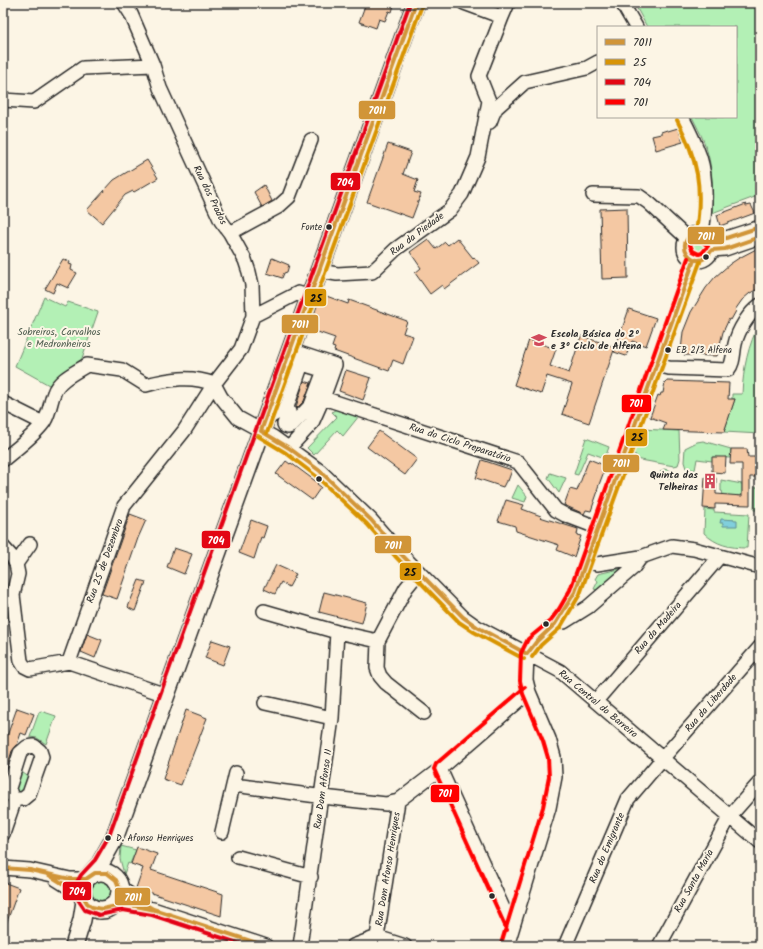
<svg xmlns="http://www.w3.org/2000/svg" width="763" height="949" font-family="Kalam,sans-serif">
  <rect width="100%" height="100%" fill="#fcf5e5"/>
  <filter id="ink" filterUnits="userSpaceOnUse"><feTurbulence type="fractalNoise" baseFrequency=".025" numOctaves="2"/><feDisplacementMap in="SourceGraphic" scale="8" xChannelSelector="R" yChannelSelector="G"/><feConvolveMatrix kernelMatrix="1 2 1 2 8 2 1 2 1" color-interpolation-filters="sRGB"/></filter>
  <g filter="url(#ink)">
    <path fill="#b3f0b5" stroke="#6f8e70" d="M634 3H760V195L712 213C713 190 713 164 704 142 701 134 696 125 692 117H736V27H647Z
      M689 246a9 9 0 1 1 18 0a9 9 0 1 1-18 0Z
      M44 297 65 307 68 302 98 312 81 361 59 376 49 385 15 366Z
      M760 323V434L724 432 735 399H732V394H742C743 370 748 344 760 323Z
      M336 409 359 416 343 436 337 430 314 455 307 448 337 417 332 412Z
      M641 429 679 431 680 459 678 465 674 466 635 459 636 455 633 454Z
      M586 438 609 447 605 458 588 452 578 475 574 474Z
      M703 441 731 449 730 458 713 457 712 461 697 459 695 470 686 468 684 462 685 448 697 442Z
      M664 469 676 472V479L659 476 661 471Z
      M550 473 566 478 559 493 548 478Z
      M721 480 742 484V496L723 495 722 491H721Z
      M518 485 527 496 525 502 512 498Z
      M755 487 760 488V510H754Z
      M705 509 714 510V512L749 514 747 548C730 548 716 545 704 533Z
      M623 568 597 590 594 589 598 581 595 579 598 574Z
      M41 711 56 716 46 744 37 738 30 737 39 712Z
      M19 770 30 778 23 792 19 793 15 791 13 785Z
      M121 846 136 850 130 864 128 863 124 874 120 859Z
      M87 891a13 13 0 1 1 26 0a13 13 0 1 1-26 0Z"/>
    <path fill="#80cfdc" stroke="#5e8d95" d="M721 519 737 520V526H723V523H720Z"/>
    <path fill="#f4c8a3" stroke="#2b2b2b" d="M366 3H388L394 5 392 12 389 11 385 21 379 19 376 28 359 22Z
      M678 128 683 142 656 150 652 136 661 134V132L667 130 668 131Z
      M388 144 411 152 403 174 418 180 414 192 421 194 412 218 367 202Z
      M147 160 158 178 134 192 133 191 125 195 102 223 87 210 114 180Z
      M264 185 272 201 262 207 254 192Z
      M746 204V206L751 205 755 213 720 226 717 215Z
      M627 208 628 278 602 279 600 209Z
      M457 238 473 258 474 257 479 263 444 289 442 285 430 294 415 273 421 268 410 252 428 239 436 249 445 242 448 245Z
      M760 247V288L750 293 742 300 735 310 736 311 731 320 729 319 723 332 717 356 684 355 685 353H682L683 351H681L683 332 691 312 706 288 715 277 730 264 739 258Z
      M272 258 289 265 287 272 284 273 282 278 267 273Z
      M63 259 70 262 69 264 72 265 71 270 77 273 68 288 57 283 53 293 45 289Z
      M321 294 348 304 349 300 407 321 403 333 413 336 403 364 393 360 389 371 334 351 335 348 332 347 335 338 309 329Z
      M629 309 656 318 646 346 632 341 626 356 614 352Z
      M581 336 615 347 589 423 562 414 572 384 547 376 541 394 514 385 529 340 556 349 550 366 569 373Z
      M346 370 371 378 363 400 339 391Z
      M304 381 311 383 304 401 297 408 296 407Z
      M667 381 729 383 728 399H735L724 432 663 430 666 423 650 417 658 395 660 396 661 393H663L665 382 666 383Z
      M379 431 417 459 405 475 367 447Z
      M731 449H747L748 457H756V477H750V505L715 504V509L703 508 705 477 716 478V494L742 496V464H730Z
      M712 457H726L725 473 712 472Z
      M589 459 606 466 597 490 598 491 591 511 586 510 584 514 564 505 570 489 577 491Z
      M482 460 512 470 508 481H506L503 487 476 478Z
      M286 461 290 464 291 463 318 483 317 484 321 487 312 500 276 474Z
      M506 500 524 505 522 509 541 516 540 517 578 529 577 535 581 536 574 557 557 550 559 545 516 531 515 526 498 521Z
      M130 514 146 520 138 538 117 599 102 594Z
      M251 520 267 526 263 538 261 537 254 559 239 553Z
      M174 548 192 554 184 574 167 567Z
      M276 565 296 574 289 587 281 582 275 594 264 589Z
      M139 580 146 582 135 611 129 608 128 607Z
      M324 592 367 603 362 623 319 612Z
      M87 634 102 640 95 658 81 652Z
      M212 640 230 646 223 665 205 658Z
      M17 708 34 714 26 735 21 733 17 745 12 751 3 780V734L7 736Z
      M186 710 207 718 181 785 163 779Z
      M137 847 157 854 151 870 223 894 221 916 136 888 143 868 131 864Z
      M3 882 19 888 4 930H3Z"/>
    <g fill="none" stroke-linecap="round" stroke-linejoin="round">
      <g stroke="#2b2b2b" stroke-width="16">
        <path id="minor" d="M464 3 502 17
          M622 3 636 27
          M3 100 34 102 83 68 153 65
          M682 117C689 130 695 143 700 157 707 179 706 210 702 233
          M490 122 493 114 496 108 525 82 587 68 598 62
          M593 195 639 196 649 203 687 238
          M230 233 278 207 289 197 311 140
          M684 247a14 14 0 1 1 28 0a14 14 0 1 1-28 0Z
          M710 240 723 239 760 227
          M712 250 725 249 760 237
          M319 271 337 274 372 272 396 249 450 210 462 194 478 157 489 101 479 76 502 17 508 3
          M253 316 298 293 310 297
          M657 365 669 368 728 370C734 363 733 353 735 344 738 330 749 313 760 305
          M214 384 221 397 238 418 273 437 320 471 371 520 399 552 463 617 477 627 560 671 760 842
          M323 398 518 462 556 510 565 515 599 528
          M3 403 43 423
          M287 407 289 412 284 424 285 426 288 427 291 426 311 405 323 373 319 369 306 365
          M265 420 287 407 305 355
          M289 448 312 423 323 398 335 365 290 350
          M3 460C17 448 33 437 44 422 50 412 50 403 54 393 58 380 76 372 87 365L122 370 146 385C169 379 191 375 214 384
          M3 547 13 558 16 564 18 574 13 595 21 661 24 666 30 669 69 662 166 695
          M587 562 597 564 641 557 672 546 694 549 760 567
          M16 564 30 544
          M419 572 406 588 378 641 377 668 380 676 386 683 424 713
          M264 611 337 632 378 641
          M564 622 588 607 633 568 641 557
          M69 662 124 506 184 431 214 384 241 349 253 316 252 285 249 272 245 260 230 233 221 221 160 88 153 65 131 14 124 3
          M596 701 720 556
          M265 703 332 718
          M34 746 40 751 42 757 29 794 23 799H15L11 795 9 788 20 753 27 747Z
          M440 769 512 928
          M234 785 332 798 386 804 398 801
          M222 832 236 773
          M3 834 15 799
          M238 857 311 877
          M3 868 30 870 70 879H86
          M56 879 83 896
          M119 887 144 904
          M111 906 126 904 153 909 266 946
          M377 937 398 801 440 769 529 692
          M377 937 405 946
          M300 946 332 718 337 632
          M353 946 377 937
          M507 946 549 808 555 777 554 757 549 739 529 692 526 680 527 654 533 643 554 625 564 612 575 592 694 260
          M565 946 628 799 662 759 760 647
          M659 946 730 816 760 782"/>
      </g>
      <g stroke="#2b2b2b" stroke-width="20">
        <path id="major" d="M82 891a19 19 0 1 1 38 0a19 19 0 1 1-38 0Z
          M90 875 100 864 114 839 416 3
          M74 946 82 920 85 901"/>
      </g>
      <use href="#minor" stroke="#fcf5e5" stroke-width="13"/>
      <use href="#major" stroke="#fcf5e5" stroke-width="17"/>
      <g stroke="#fcf5e5" stroke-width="7">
        <path id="bus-1" d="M760 227 723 239 710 240C706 235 701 231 694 234 673 243 693 269 706 257 708 256 710 252 712 250L725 249 760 237
          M261 431 416 3
          M261 431 289 448 320 471 371 520 399 552 463 617 477 627 527 654
          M527 654 537 641 555 624 575 592 694 260
          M3 868 30 870 70 879H86L95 873H107L116 880 119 887 126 893 153 909 266 946
          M49 875 83 896 87 903 92 907 102 909 126 904 155 910"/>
      </g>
      <g stroke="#fcf5e5" stroke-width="7">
        <path id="bus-2" d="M677 120C698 160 703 187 696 232
          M267 433 422 5
          M258 436 286 453 316 476 367 524 395 556 459 622 474 632 524 659
          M532 657 541 645 560 628 580 594 700 262"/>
      </g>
      <g stroke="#fcf5e5" stroke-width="7">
        <path id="bus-3" d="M247 946 152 915 123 910 99 915 85 910 77 898V882L81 875 95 860 109 836 410 3"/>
      </g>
      <g stroke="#fcf5e5" stroke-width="7">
        <path id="bus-4" d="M699 239 708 246 702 253 699 254 693 251 690 245 692 242Z
          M507 930 434 769 436 764 525 687
          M501 944 543 807 549 777 548 758 543 741 523 694 520 681 521 653 528 639 550 621 559 609 570 590 688 258"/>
      </g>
      <use href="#bus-1" stroke="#d19538" stroke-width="4"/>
      <use href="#bus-2" stroke="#d89406" stroke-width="4"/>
      <use href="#bus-3" stroke="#e30613" stroke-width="4"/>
      <use href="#bus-4" stroke="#f00" stroke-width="4"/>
    </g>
  </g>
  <defs>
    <g id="school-bare" transform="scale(1.2)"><path d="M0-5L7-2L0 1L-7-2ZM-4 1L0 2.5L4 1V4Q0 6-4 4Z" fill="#d1495b" stroke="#fcf5e5" stroke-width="2.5" paint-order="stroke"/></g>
    <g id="building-bare" transform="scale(1.2)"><path d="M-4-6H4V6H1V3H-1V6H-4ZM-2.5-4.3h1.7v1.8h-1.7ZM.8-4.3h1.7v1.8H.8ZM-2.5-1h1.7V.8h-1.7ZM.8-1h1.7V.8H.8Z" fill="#d1495b" stroke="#fcf5e5" stroke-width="2.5" paint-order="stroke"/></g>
  </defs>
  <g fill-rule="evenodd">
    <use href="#school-bare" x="539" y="340"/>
    <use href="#building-bare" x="710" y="481"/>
  </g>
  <g fill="#2b2b2b" stroke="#fcf5e5" stroke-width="1.5">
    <circle cx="329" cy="227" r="3.5"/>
    <circle cx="706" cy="257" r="3.5"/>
    <circle cx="668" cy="350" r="3.5"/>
    <circle cx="319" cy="479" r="3.5"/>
    <circle cx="546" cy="624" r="3.5"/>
    <circle cx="108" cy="838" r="3.5"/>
    <circle cx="492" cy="896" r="3.5"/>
  </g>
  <g text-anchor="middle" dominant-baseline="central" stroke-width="4" stroke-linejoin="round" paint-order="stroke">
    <g font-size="9" fill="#2b2b2b" stroke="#fcf5e5" text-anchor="start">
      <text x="322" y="227" text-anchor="end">Fonte</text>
      <text x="676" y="350">EB 2/3 Alfena</text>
      <text x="116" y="838">D. Afonso Henriques</text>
    </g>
    <g font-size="10" fill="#2b2b2b" stroke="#fcf5e5">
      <text transform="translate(210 195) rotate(64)">Rua dos Prados</text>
      <text transform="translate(417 234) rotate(-37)">Rua da Piedade</text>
      <text transform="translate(460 443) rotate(18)">Rua do Ciclo Preparatório</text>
      <text transform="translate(105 561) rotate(-70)">Rua 25 de Dezembro</text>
      <text transform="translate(658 628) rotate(-49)">Rua da Madeira</text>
      <text transform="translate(711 703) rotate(-49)">Rua da Liberdade</text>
      <text transform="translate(598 704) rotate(40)">Rua Central do Barreiro</text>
      <text transform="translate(323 789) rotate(-82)">Rua Dom Afonso II</text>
      <text transform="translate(607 848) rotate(-67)">Rua do Emigrante</text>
      <text transform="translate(388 869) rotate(-81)">Rua Dom Afonso Henriques</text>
      <text transform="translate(694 881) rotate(-61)">Rua Santa Maria</text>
    </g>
    <g font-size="10" fill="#4d5c4e" stroke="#fcf5e5">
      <text x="59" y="332">Sobreiros, Carvalhos<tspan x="59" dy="12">e Medronheiros</tspan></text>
    </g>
    <g font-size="10" font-weight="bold" fill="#2b2b2b" stroke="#fcf5e5" text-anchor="start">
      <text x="551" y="334">Escola Básica do 2º<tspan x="551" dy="12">e 3º Ciclo de Alfena</tspan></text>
      <text x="698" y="475" text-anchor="end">Quinta das<tspan x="698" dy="12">Telheiras</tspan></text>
    </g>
  </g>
  <g stroke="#fcf5e5" stroke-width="1.5">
    <rect x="358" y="100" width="38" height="20" rx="4" fill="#d19538"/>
    <rect x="330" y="172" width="31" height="19" rx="4" fill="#e30613"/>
    <rect x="687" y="226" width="38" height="19" rx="4" fill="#d19538"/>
    <rect x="304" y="288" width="23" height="19" rx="4" fill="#d89406"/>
    <rect x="281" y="314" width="38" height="20" rx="4" fill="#d19538"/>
    <rect x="621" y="394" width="31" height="19" rx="4" fill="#f00"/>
    <rect x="625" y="428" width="23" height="19" rx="4" fill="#d89406"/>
    <rect x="602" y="454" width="38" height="19" rx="4" fill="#d19538"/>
    <rect x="201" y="530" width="30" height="19" rx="4" fill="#e30613"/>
    <rect x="374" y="535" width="38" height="19" rx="4" fill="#d19538"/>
    <rect x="399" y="562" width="23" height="19" rx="4" fill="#d89406"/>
    <rect x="430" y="784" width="30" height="19" rx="4" fill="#f00"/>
    <rect x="62" y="881" width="30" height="20" rx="4" fill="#e30613"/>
    <rect x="114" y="887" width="37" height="19" rx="4" fill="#d19538"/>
  </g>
  <g font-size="11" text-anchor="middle" font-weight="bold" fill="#fff">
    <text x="377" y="114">7011</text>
    <text x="345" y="186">704</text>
    <text x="706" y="240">7011</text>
    <text x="300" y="328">7011</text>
    <text x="636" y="407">701</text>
    <text x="621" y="467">7011</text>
    <text x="216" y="544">704</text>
    <text x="393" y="549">7011</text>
    <text x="445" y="797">701</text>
    <text x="77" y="895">704</text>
    <text x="133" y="901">7011</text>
  </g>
  <g font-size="11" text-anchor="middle" font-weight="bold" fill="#111">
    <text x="316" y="302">25</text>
    <text x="637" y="441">25</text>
    <text x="410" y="576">25</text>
  </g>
  <rect width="763" height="949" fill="none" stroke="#fcf5e5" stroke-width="16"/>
  <rect x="8" y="8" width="747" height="933" fill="none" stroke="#2b2b2b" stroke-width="1.5" filter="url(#ink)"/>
  <rect x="597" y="26" width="140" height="92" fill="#fcf5e5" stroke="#a8a49b"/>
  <rect x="605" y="39" width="20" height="6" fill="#d19538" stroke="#a8a49b"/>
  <text x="633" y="46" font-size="12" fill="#2b2b2b">7011</text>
  <rect x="605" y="59" width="20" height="6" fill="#d89406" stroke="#a8a49b"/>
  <text x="633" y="66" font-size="12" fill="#2b2b2b">25</text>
  <rect x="605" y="79" width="20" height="6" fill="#e30613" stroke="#a8a49b"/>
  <text x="633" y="86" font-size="12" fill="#2b2b2b">704</text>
  <rect x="605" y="99" width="20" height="6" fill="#ff0000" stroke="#a8a49b"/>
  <text x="633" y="106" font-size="12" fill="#2b2b2b">701</text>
</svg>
